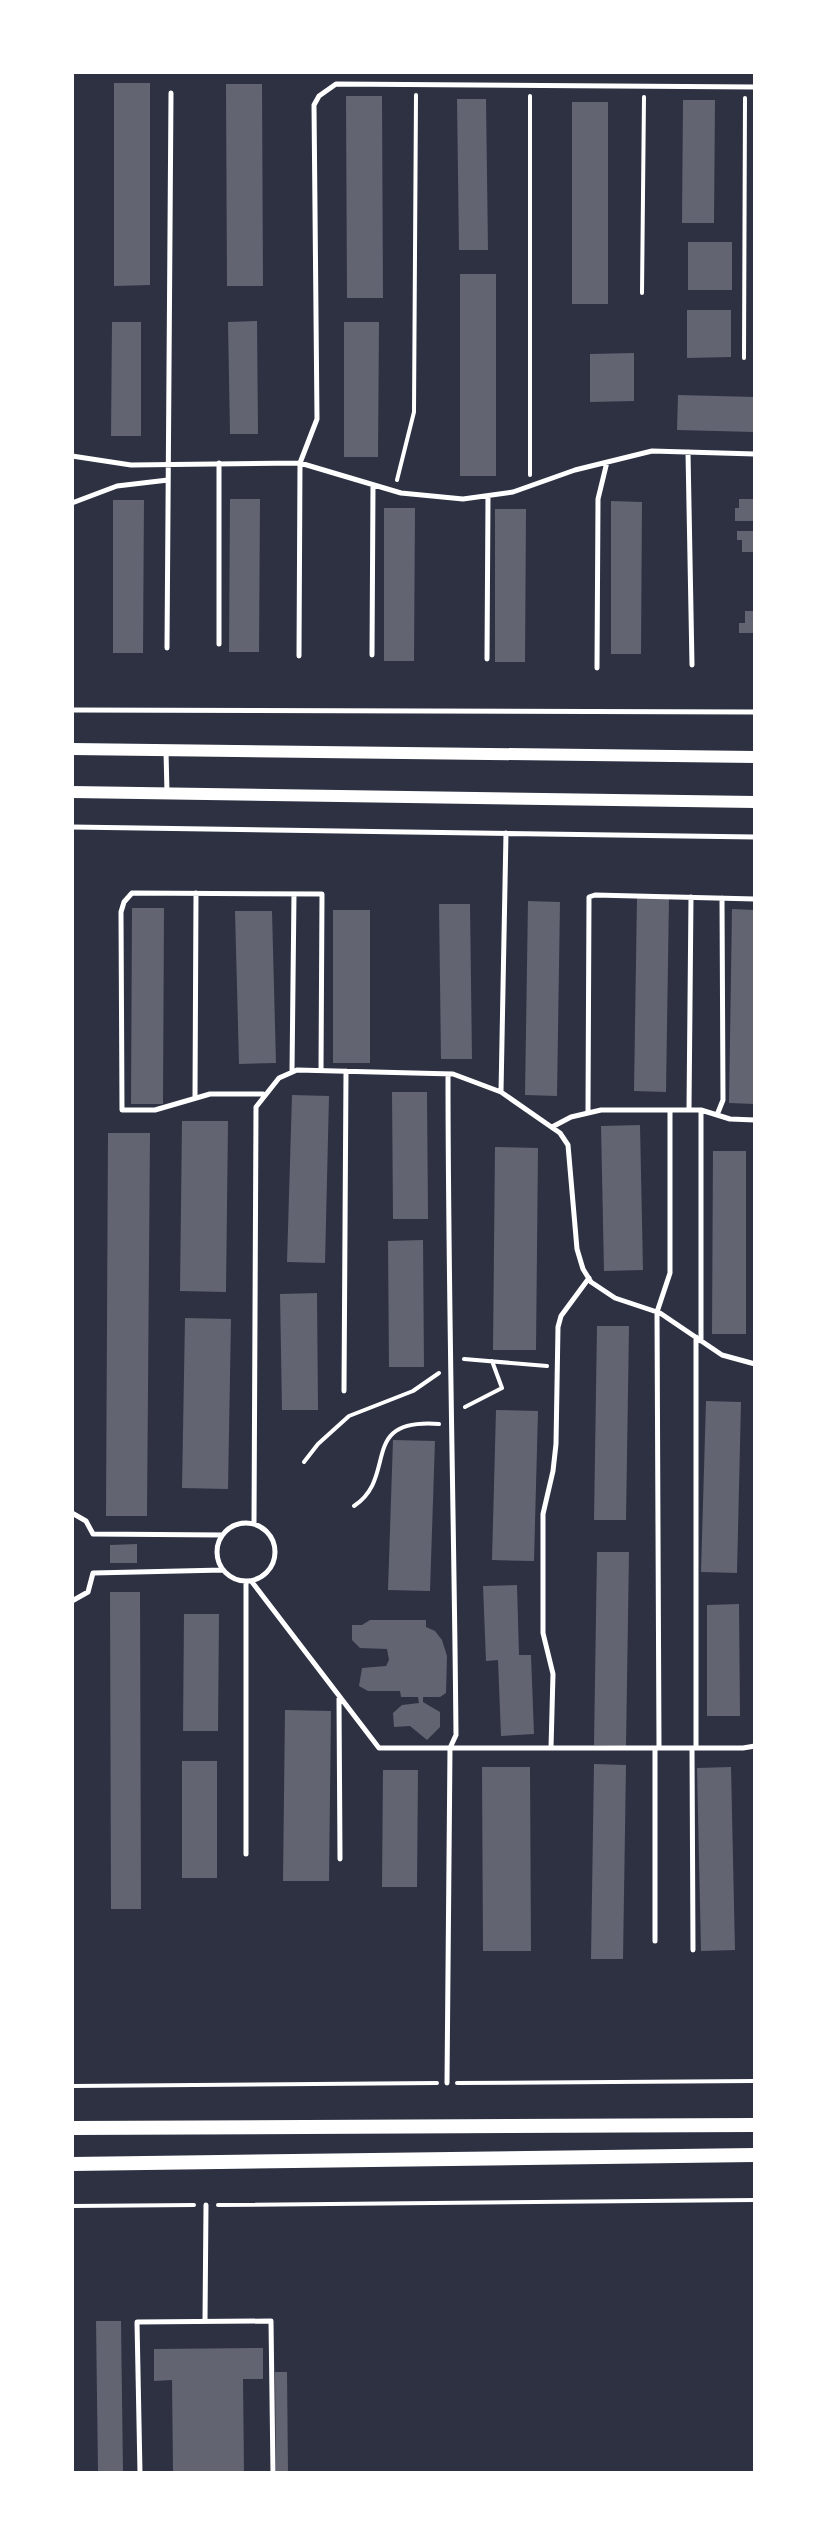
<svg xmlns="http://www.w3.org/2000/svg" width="827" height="2545" font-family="'Alegreya Sans',sans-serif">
  <rect width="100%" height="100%" fill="#2d3142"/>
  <path fill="#626471" d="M114 83H150V285L114 286Z
    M226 84H262L263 286H227Z
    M346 96H382L383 298H347Z
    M457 99H486L488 250H459Z
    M683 100H715L714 223H682Z
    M572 102H608V304H572Z
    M688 242H732V290H688Z
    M460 274H496V476H460Z
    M687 310H731V357L687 358Z
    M257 321 258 434H230L228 322Z
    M112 322H141V436H111Z
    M344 322H379L378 457H344Z
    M634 353V401L590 402V354Z
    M678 395 755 397 754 432 677 430Z
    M230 499H260L259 652H229Z
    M739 499H755V521H735V508H739Z
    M113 500H144L143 653H113Z
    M611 501 642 502 641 654H611Z
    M384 508H415L414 661H384Z
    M495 509H526L525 662H495Z
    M737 531H755V552H742V540H737Z
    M745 611H755V633H739V623H745Z
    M637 897H669L666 1092 634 1091Z
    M528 901 560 902 557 1096 525 1095Z
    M439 904H470L472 1059H441Z
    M132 908H164L163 1104H131Z
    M732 909 755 910V1104L729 1103Z
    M333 910H370V1063H333Z
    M235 911H272L276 1063 239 1064Z
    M392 1092H427L428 1219H393Z
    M292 1095 329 1096 325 1263 287 1262Z
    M182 1121H228L226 1292 180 1291Z
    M640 1125 643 1270 604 1271 601 1126Z
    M108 1133H150L147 1516H106Z
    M495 1147 538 1148 536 1350H493Z
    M713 1151H746V1334H712Z
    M423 1240 424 1367H389L388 1241Z
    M317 1293 318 1410H282L280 1294Z
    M185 1318 231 1319 228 1489 182 1488Z
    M597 1326H629L626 1520H594Z
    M706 1401 741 1402 737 1573 701 1572Z
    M496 1410 538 1411 534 1561 492 1560Z
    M393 1440 435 1441 430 1591 388 1590Z
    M137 1544V1563H110V1545Z
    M597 1552H629L626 1746 594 1745Z
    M517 1585 519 1655H531L534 1734 501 1736 498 1660 486 1661 483 1586Z
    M110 1592H140L141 1909H111Z
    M739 1604 740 1716H707V1605Z
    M184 1614H219L218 1731H183Z
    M370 1620H426V1627L435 1631 442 1640 447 1656 446 1693 440 1697H423V1702L440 1712V1727L427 1740 410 1726 394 1727 393 1713 402 1705 419 1703 418 1697H401L400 1691H368L359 1686 362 1668 386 1666 389 1660 387 1649 360 1648 352 1640V1625H362Z
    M285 1710 331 1711 329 1881H283Z
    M182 1761H217V1878H182Z
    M594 1764 626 1765 623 1959H591Z
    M482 1767H530L531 1951H483Z
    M731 1767 735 1950 701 1951 697 1768Z
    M383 1770H418L417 1887H382Z
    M96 2321H121L123 2473H98Z
    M263 2348V2379H243L244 2473H173L172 2380 154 2381V2349Z
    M275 2372H287L288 2473H276Z"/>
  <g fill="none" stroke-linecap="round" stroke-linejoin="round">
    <path stroke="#fff" stroke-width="4" d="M530 96V475
      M642 293 644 97
      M744 358 745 98
      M397 480 414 412 416 95
      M464 1359 547 1366
      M465 1407 502 1388 492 1361
      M304 1462 318 1444 349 1416 413 1391 439 1373
      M354 1506C399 1476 357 1418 439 1424
      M457 2083 755 2081
      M72 2086 437 2083
      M218 2205 755 2200
      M72 2206 194 2205"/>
    <path stroke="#fff" stroke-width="5" d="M688 452 692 665
      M72 456 131 465 300 463 401 493 463 499 513 492 575 470 652 451 755 454
      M219 463V644
      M72 503 117 486 168 480
      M167 648 171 93
      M372 655 373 486
      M299 656 300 463 317 419 314 105 319 96 336 84 755 87
      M487 659 488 496
      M597 668 598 499 607 462
      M72 710 755 712
      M166 751 167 793
      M72 827 755 837
      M292 1072 294 894
      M501 1092 506 833
      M263 1094H210L155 1110H122L121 912 124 902 132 893 322 894 321 1071
      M195 1098 196 893
      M689 1110 691 897
      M701 1110V1341
      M588 1111 589 897 595 895 755 899
      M717 1115 723 1100 722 898
      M552 1127 571 1117 601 1110H701L730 1119 755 1120
      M696 1337V1748
      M344 1391 346 1071
      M72 1513 86 1521 93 1534 222 1535
      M217 1552a29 29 0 1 1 58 0a29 29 0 1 1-58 0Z
      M254 1523 256 1107 279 1078 297 1070 453 1074 501 1092 560 1133 568 1145 577 1249 583 1269 591 1282 615 1298 660 1313 722 1355 755 1364
      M252 1582 379 1748H743L755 1746
      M72 1601 88 1592 93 1573 223 1570
      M339 1698 340 1859
      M551 1748 553 1674 543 1633V1514L553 1471 556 1444 558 1327 561 1316 589 1278
      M655 1748V1941
      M659 1748 657 1312 670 1273V1110
      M692 1748 693 1950
      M246 1854V1582
      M447 2083 450 1748 456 1735C454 1514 448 1294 448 1074
      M205 2321 206 2205
      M140 2473 137 2322 271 2321 273 2473"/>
    <path stroke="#fff" stroke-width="12" d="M72 749 755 757
      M72 792 755 802"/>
    <path stroke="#fff" stroke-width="14" d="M72 2128 755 2125
      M72 2164 755 2155"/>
  </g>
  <rect width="827" height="2545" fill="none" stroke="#ffffff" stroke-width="148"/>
</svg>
